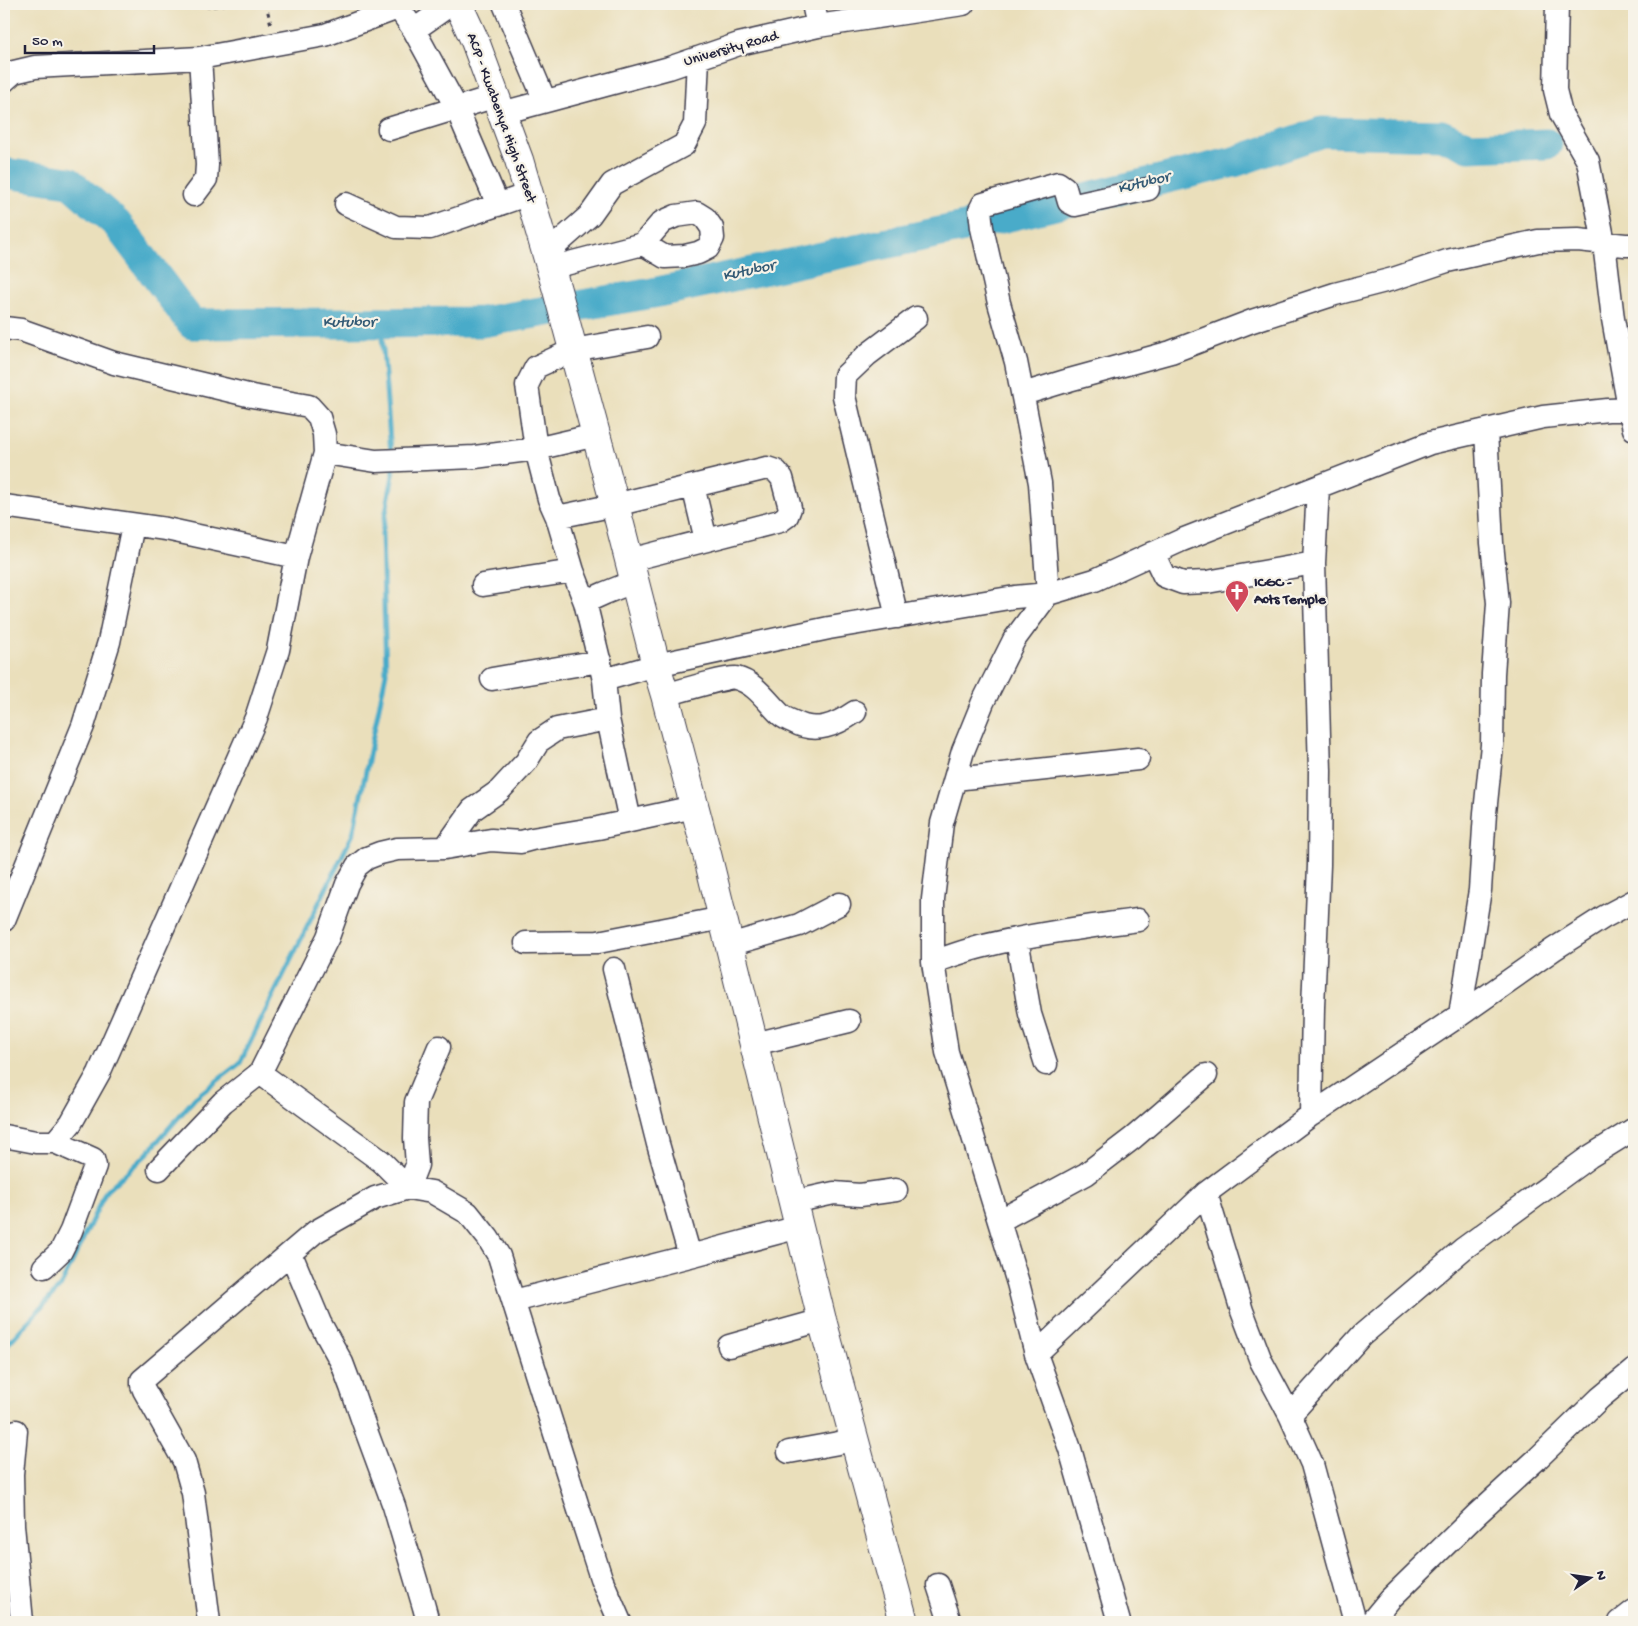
<svg xmlns="http://www.w3.org/2000/svg" width="1638" height="1626" font-family="'Gochi Hand',sans-serif">
  <rect width="100%" height="100%" fill="#f7f3e8"/>
  <filter id="ink" filterUnits="userSpaceOnUse"><feTurbulence type="fractalNoise" baseFrequency=".02" numOctaves="2"/><feDisplacementMap in="SourceGraphic" scale="10" xChannelSelector="R" yChannelSelector="G"/><feConvolveMatrix kernelMatrix="1 2 1 2 8 2 1 2 1" color-interpolation-filters="sRGB"/></filter>
  <filter id="wash" filterUnits="userSpaceOnUse"><feTurbulence type="fractalNoise" baseFrequency=".0096" numOctaves="4" result="noise"/><feDisplacementMap in="SourceGraphic" scale="20" xChannelSelector="R" yChannelSelector="G"/><feGaussianBlur stdDeviation="1.12" result="paint"/><feColorMatrix in="noise" values="0 0 0 0 0 0 0 0 0 0 0 0 0 0 0 0 0 1.4 0 .05"/><feComposite in="paint" operator="in"/></filter>
  <g filter="url(#wash)">
    <rect width="100%" height="100%" fill="#eadfbb"/>
    <g fill="none" stroke-linecap="round" stroke-linejoin="round">
      <path stroke="#49abc9" stroke-width="5" d="M381 323 391 454
        M4 1348 60 1287 106 1191 146 1155 195 1098 240 1063 353 834 386 673 382 533 393 475 392 465"/>
      <path stroke="#49abc9" stroke-width="31" d="M4 173 69 182 117 224 192 324 482 322 653 293 964 227 1234 162 1322 132 1441 135 1469 147 1547 144"/>
    </g>
  </g>
  <g filter="url(#ink)">
    <g fill="none" stroke-linecap="round" stroke-linejoin="round">
      <g stroke="#403e4e" stroke-width="25">
        <path id="minor" d="M396 4 414 30 456 107 498 205
          M504 4 545 101
          M813 4 818 26
          M1557 4 1555 90 1561 114 1588 161 1604 243 1613 319 1629 408 1634 429
          M414 30 451 4
          M4 81 14 72 35 67 200 58 216 55 325 35 398 8
          M502 113 669 68 739 44 818 26 963 4
          M389 129 496 96
          M194 195 206 179 207 165 200 58
          M346 204 396 227 430 228 529 194
          M546 254 590 215 612 184 684 145 695 124 698 58
          M550 268 643 244 662 222 676 216 697 213 705 218 712 228 713 238 708 248 698 253 685 256 665 257 643 244
          M4 328 21 330 114 363 252 396 309 406 319 417 324 434 325 453 296 557 278 650 256 718 99 1073 71 1123 55 1142
          M1023 394 1069 380 1171 352 1252 321 1335 294 1393 279 1447 261 1538 241 1578 240 1625 245H1634
          M325 453 376 461 475 457 536 449 596 435
          M693 486 706 540
          M4 506 166 529 296 557
          M557 517 615 505 767 468 776 471 782 478 790 508 787 516 780 521 630 560
          M1153 553 1164 576 1183 583 1207 582 1314 563
          M635 581 605 593 585 602 573 571 557 517 549 499 536 449 527 385 536 367 573 350 647 337
          M483 585 573 571
          M585 602 604 680 608 719 630 821
          M897 617 844 396 845 376 867 355 916 318
          M492 679 600 661
          M604 680 656 665 829 628 1015 597 1048 594 1095 580 1182 540 1430 443 1543 417 1608 410 1634 409
          M665 695C676 692 730 676 736 678 756 683 767 702 781 715 784 718 789 720 794 722 816 734 836 725 855 712
          M955 779 1138 759
          M445 848 472 810 499 791 526 762 539 741 557 729 608 719
          M4 920 83 726 109 642 133 525
          M1017 939 1030 1014 1046 1064
          M526 943 598 942 723 918
          M729 945 799 925 839 904
          M933 962C948 957 964 951 980 947 1032 934 1085 927 1138 920
          M614 969 658 1144 690 1256
          M1460 1015 1480 890 1485 813 1492 745 1493 674 1498 603 1492 543 1486 431
          M754 1044 849 1021
          M260 1073 381 1161 408 1188 432 1192 468 1213 488 1238 499 1256 579 1510 601 1578 620 1622
          M1311 1115 1313 1007 1319 865 1320 771 1314 563 1318 488
          M4 1136 36 1142H55L93 1159 95 1166 71 1231 61 1251 44 1267
          M159 1169 223 1102 260 1073 328 937 347 884 357 866 367 858 380 853 397 849 445 848 491 840 521 842 532 839 598 828 694 807
          M1206 1193 1242 1311 1261 1361 1290 1415 1312 1464 1355 1622
          M793 1202 834 1193 860 1195 896 1190
          M999 1221 1086 1174 1133 1138 1206 1075
          M291 1254 320 1323 342 1363 351 1387 367 1433 394 1506 424 1607 428 1622
          M514 1301 690 1256 799 1227
          M729 1346 822 1320
          M1036 1354 1206 1193 1311 1115 1460 1015 1554 949 1604 917 1634 901
          M1290 1415 1362 1335 1463 1249 1589 1157 1634 1129
          M16 1431 12 1474 13 1525 22 1622
          M789 1452 855 1440
          M938 1585 950 1622
          M209 1622 193 1493 184 1461 144 1390 142 1385V1380L315 1232 375 1198 408 1188 417 1165 415 1138 416 1102 439 1047
          M1119 1622 1070 1449 1036 1354 1018 1283 947 1052 933 962V899L942 823 963 751 983 702 1014 640 1048 594 1040 483 1016 362 999 303 982 228 980 210 983 204 1058 183 1065 188 1069 202 1075 205 1148 189
          M1371 1622 1390 1599 1476 1515 1537 1459 1600 1398 1634 1370
          M1620 1622 1634 1611"/>
      </g>
      <g stroke="#403e4e" stroke-width="30">
        <path id="major" d="M458 4 475 41 519 160 557 290 615 505 656 665 665 695 707 854 822 1320 904 1622"/>
      </g>
      <path stroke="#403e4e" stroke-width="3" stroke-dasharray="4 4" stroke-linecap="butt" d="M208 4V7L229 4
        M266 4 271 25"/>
      <use href="#minor" stroke="#fff" stroke-width="22"/>
      <use href="#major" stroke="#fff" stroke-width="28"/>
    </g>
  </g>
  <defs>
    <g id="church-pin" transform="scale(1.25)"><path d="M0 17L-7.5 6A9.5 9.5 0 1 1 7.5 6Z" fill="#d1495b" stroke="#f7f3e8"/><path d="M-1.2-6h2.4v3.5h3.3v2.4h-3.3V6h-2.4V-.1h-3.3v-2.4h3.3Z" fill="#fff"/></g>
  </defs>
  <g fill-rule="evenodd">
    <use href="#church-pin" x="1237" y="592"/>
  </g>
  <g text-anchor="middle" dominant-baseline="central" stroke-width="4.5" stroke-linejoin="round" paint-order="stroke">
    <g font-size="15" fill="#22223b" stroke="#f7f3e8">
      <text transform="translate(731 49) rotate(-16)">University Road</text>
      <text transform="translate(501 118) rotate(70)">ACP - Kwabenya High Street</text>
    </g>
    <g font-size="15" font-weight="bold" fill="#22223b" stroke="#f7f3e8" text-anchor="start">
      <text x="1254" y="583">ICGC -<tspan x="1254" dy="17">Acts Temple</tspan></text>
    </g>
    <g font-size="16" font-style="italic" fill="#325974" stroke="#f7f3e8">
      <text transform="translate(1144 184) rotate(-14)">Kutubor</text>
      <text transform="translate(749 272) rotate(-12)">Kutubor</text>
      <text x="349" y="323">Kutubor</text>
    </g>
  </g>
  <rect width="1638" height="1626" fill="none" stroke="#f7f3e8" stroke-width="20"/>
  <g transform="translate(1590 1578) rotate(77)" stroke="#f7f3e8" stroke-width="4" paint-order="stroke">
  <path d="M0-4L9 19L0 12L-9 19Z" fill="#22223b"/>
  <text y="-8" font-size="14" font-weight="bold" text-anchor="middle" fill="#22223b">N</text>
  </g>
  <path d="M25 45v8h129v-8" fill="none" stroke="#22223b" stroke-width="2.5"/>
  <text x="32" y="45" font-size="15" fill="#22223b" stroke="#f7f3e8" stroke-width="4" paint-order="stroke">50 m</text>
</svg>
